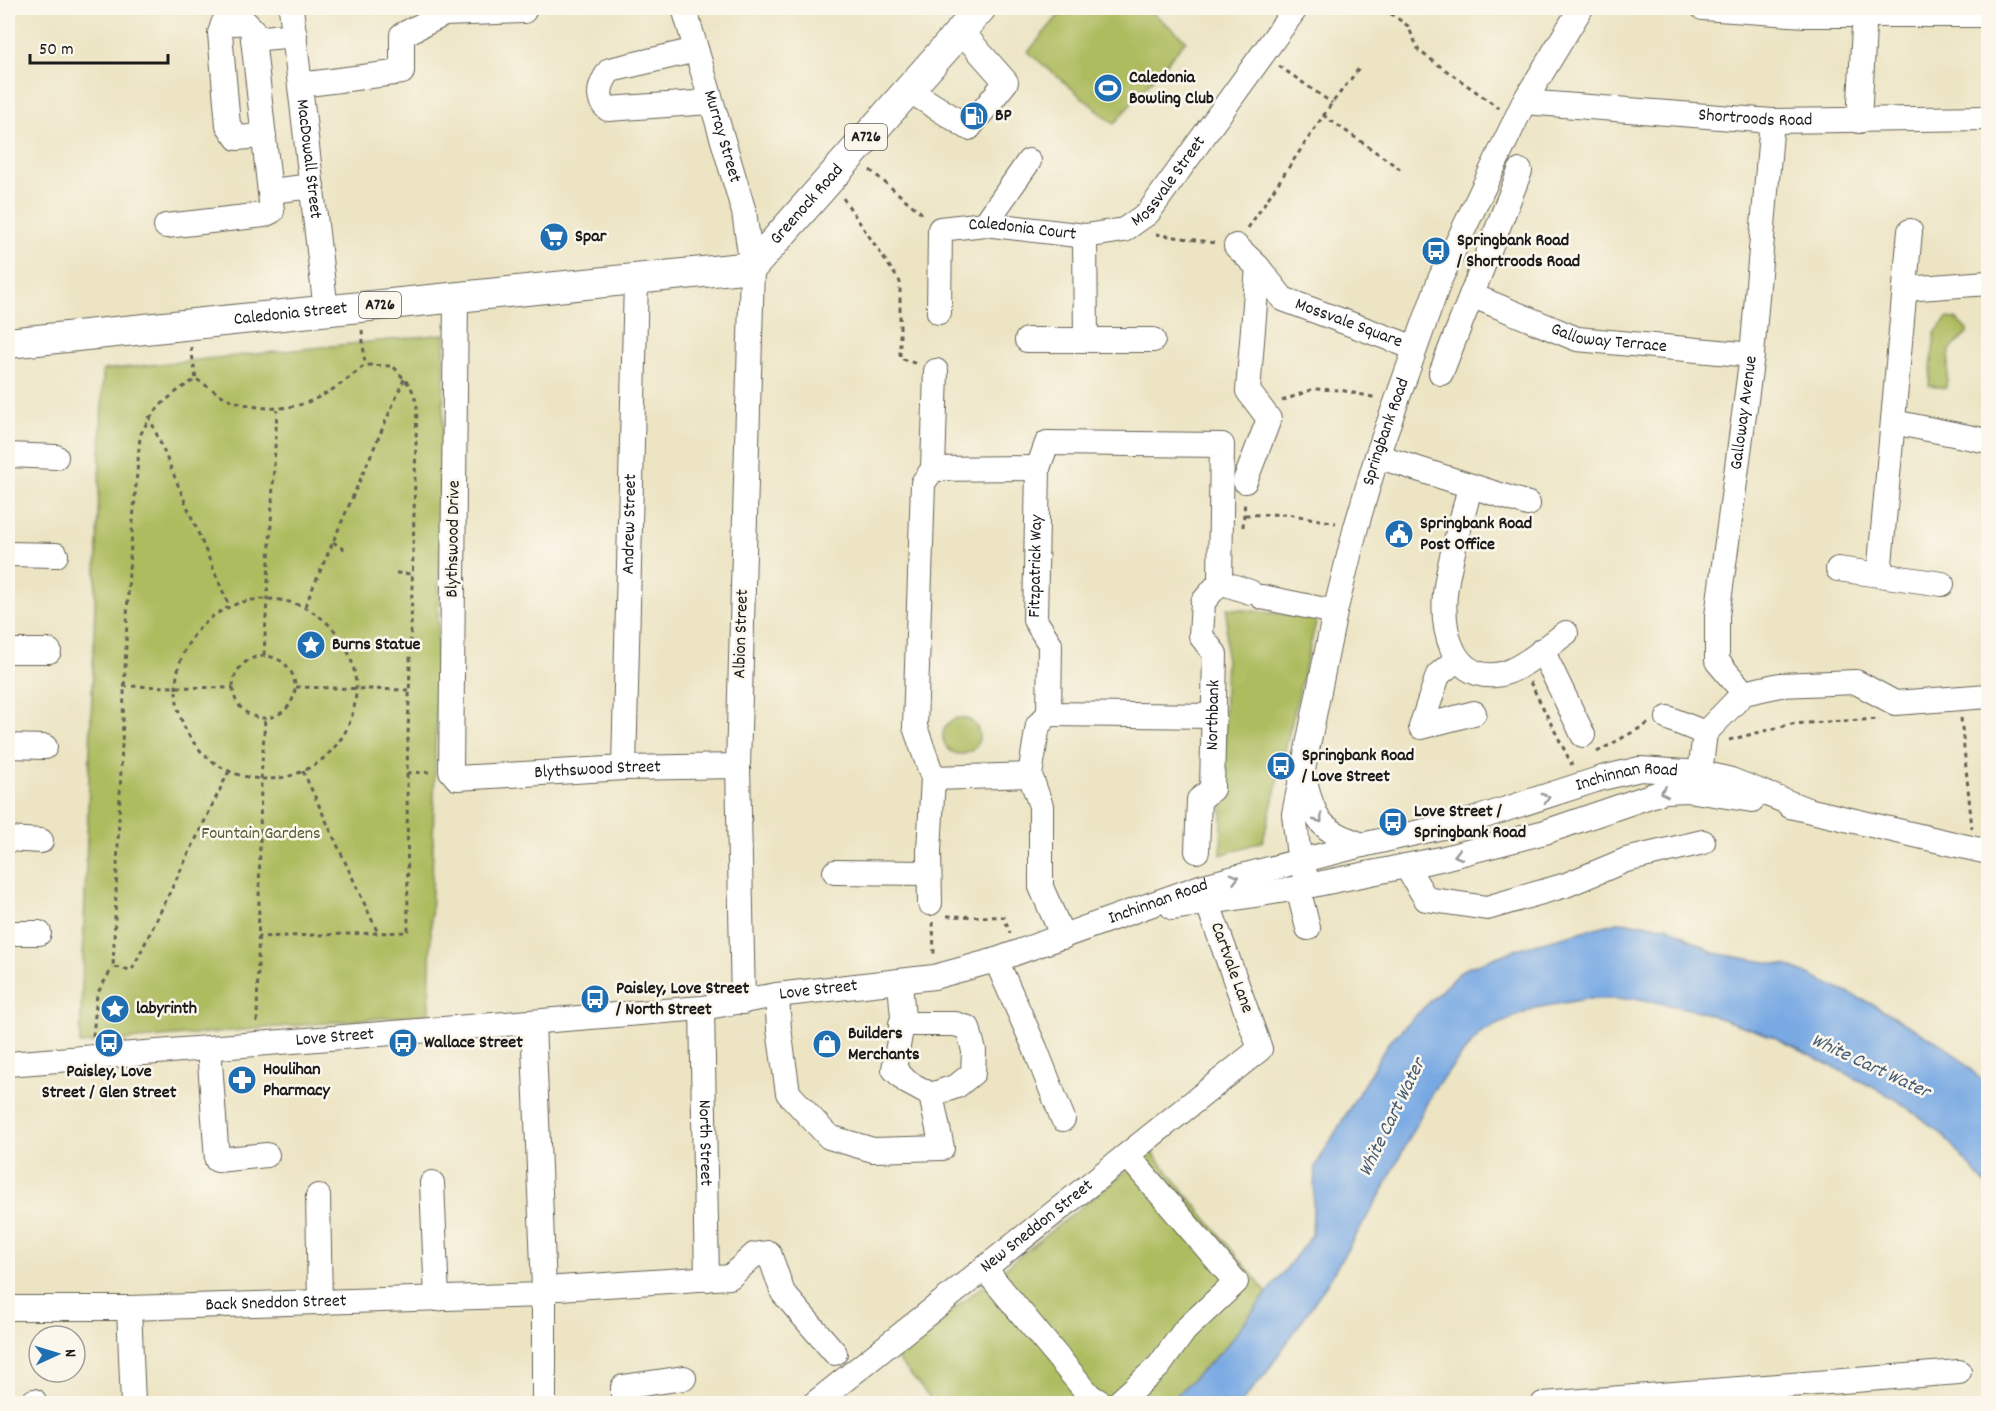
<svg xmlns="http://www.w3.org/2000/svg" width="1996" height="1411" font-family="Dekko,sans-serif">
  <rect width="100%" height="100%" fill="#fbf7ec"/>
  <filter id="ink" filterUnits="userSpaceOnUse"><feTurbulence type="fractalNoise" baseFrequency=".0167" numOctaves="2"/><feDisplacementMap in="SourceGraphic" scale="12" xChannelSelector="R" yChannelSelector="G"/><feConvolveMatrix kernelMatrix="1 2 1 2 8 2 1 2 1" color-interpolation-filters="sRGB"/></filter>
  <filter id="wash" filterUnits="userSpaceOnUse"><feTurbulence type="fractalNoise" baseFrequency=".008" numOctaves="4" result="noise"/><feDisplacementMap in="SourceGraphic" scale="24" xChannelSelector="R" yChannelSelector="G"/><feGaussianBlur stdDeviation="1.35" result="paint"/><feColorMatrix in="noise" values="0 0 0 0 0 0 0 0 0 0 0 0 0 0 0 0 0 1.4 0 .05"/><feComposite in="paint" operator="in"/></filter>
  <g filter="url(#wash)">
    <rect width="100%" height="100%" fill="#ece4c3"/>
    <path fill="#adbc5f" stroke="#646c3e" stroke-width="1.5" d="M1065 8H1147L1186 40 1114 124 1028 52Z
      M1947 318 1956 319 1967 330V334L1950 350 1946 388 1929 386 1935 333Z
      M445 334 429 1014 80 1044 103 370Z
      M1227 608 1317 618 1263 841 1221 855Z
      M943 736a18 18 0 1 1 36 0a18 18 0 1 1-36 0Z
      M1151 1151 1267 1293 1224 1349 1168 1403H934L895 1356Z"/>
    <path fill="#78a9e3" stroke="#4a6280" stroke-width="1.5" d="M1618 922 1667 926 1714 953 1789 966 1874 1005 1948 1048 1988 1086V1187L1942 1134 1894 1098 1774 1037 1699 1011 1640 999H1586L1535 1008 1481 1032 1434 1089 1382 1192 1326 1285 1267 1372 1241 1403H1168L1224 1349 1312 1235 1315 1167 1388 1043 1462 970 1520 948Z"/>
  </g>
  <g filter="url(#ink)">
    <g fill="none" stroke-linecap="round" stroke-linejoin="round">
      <g stroke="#656256" stroke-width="26">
        <g id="minor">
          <path id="s1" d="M291 8 326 311"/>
          <path id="s2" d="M684 8 744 212 752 267 738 766 743 1002"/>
          <path d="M1703 8 1805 15H1988"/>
          <path d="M253 39 295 35"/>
          <path d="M696 50 610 70C601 82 594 98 608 109L711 102"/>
          <path d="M300 85 402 72V35L444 14 524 11"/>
          <path d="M907 89 969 128 1006 82 961 31"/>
          <path id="s3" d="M1524 102 1772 121 1988 118"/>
          <path d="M1859 121 1865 8"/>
          <path d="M271 191 312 186"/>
          <path d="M985 224 1029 161"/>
          <path d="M166 226 264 215 272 211 252 29 245 22 223 24 220 33 228 125 237 138 264 136"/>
          <path id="s4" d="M1085 236 1124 230 1148 213 1296 8"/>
          <path id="s5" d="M1236 246 1258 267 1283 299 1415 348"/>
          <path d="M1905 289 1988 283"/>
          <path id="s6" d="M1471 295 1577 339 1752 355"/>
          <path id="s7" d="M456 297 451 771 457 778 624 768 738 766"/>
          <path id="s8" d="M939 312 940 229 985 224 1085 236 1086 340"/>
          <path d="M1027 340H1153"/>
          <path d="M1441 373 1520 171"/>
          <path d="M1893 422 1988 441"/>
          <path d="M8 455 56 457"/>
          <path d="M1377 456 1528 504"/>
          <path d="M933 469 936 371"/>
          <path d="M1245 481 1269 419 1248 391 1258 267"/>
          <path d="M1470 486C1463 519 1448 561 1445 594 1442 628 1451 679 1495 675 1517 674 1549 645 1566 633"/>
          <path d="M8 554 56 555"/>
          <path d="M1838 569 1942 584"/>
          <path d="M1879 575 1910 231"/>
          <path d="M1220 582 1250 592"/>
          <path d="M1262 597 1335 612"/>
          <path d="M1542 650 1583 735"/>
          <path d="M8 651H49"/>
          <path d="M1456 660 1438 675 1421 727 1474 713"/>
          <path id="s9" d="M1744 693 1717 661V616L1752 355 1772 121"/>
          <path d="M1049 714 1214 716"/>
          <path d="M1668 718 1705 733"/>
          <path d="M8 746 45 747"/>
          <path id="s10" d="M624 768 636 279"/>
          <path d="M933 778 1030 775"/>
          <path d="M1305 780C1314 822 1321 830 1362 845"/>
          <path d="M1698 789 1705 733 1744 693 1780 685 1856 682 1895 703 1988 696"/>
          <path d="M1790 806 1988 852"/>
          <path d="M8 839 41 841"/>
          <path id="s11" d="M1197 851 1199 800 1212 789 1215 654 1201 636 1203 602 1220 582"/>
          <path d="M1406 866 1426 899 1487 908 1566 885 1626 860 1703 842"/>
          <path d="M835 872 929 873"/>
          <path id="s12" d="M1308 885 1298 848 1294 814 1335 612 1356 527 1377 456 1440 279 1524 102 1581 8"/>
          <path d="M1298 888 1308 928"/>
          <path d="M930 903 929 851 933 778 915 727 923 483 933 469 1038 468"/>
          <path d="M1173 908 1298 888 1440 859 1545 832 1665 791 1688 790 1752 800"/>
          <path d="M8 933H39"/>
          <path id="s13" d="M1063 937 1041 887V806L1030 775 1038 725 1049 714 1050 644 1035 620 1038 468 1047 443 1222 445 1220 582"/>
          <path d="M996 960 1035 1048 1063 1119"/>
          <path d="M777 995 779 1029 788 1093 829 1137 873 1150 942 1148 931 1095 907 1082 894 1069 903 1018 900 983"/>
          <path id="s14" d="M702 1008 707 1279"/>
          <path d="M533 1023 544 1289V1404"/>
          <path d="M901 1024H955L968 1028 974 1051 973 1073 957 1086 931 1095"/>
          <path d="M209 1048 217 1160 267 1155"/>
          <path id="s15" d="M8 1064 702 1008 777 995 934 977 996 960 1203 886 1362 845 1469 821 1602 778 1640 769 1702 773 1731 780 1805 809"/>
          <path d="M432 1183 437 1299"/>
          <path d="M318 1196 320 1303"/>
          <path d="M984 1268 1090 1396 1103 1404"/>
          <path d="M544 1289 730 1277 754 1255 769 1253 783 1293 835 1353"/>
          <path id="s16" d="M8 1308H129L544 1295"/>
          <path d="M129 1308 133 1404"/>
          <path d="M34 1401 35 1404"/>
          <path d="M623 1404V1387L684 1378"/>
          <path id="s17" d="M814 1404 1260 1049 1203 890"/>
          <path d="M1117 1404 1159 1366 1185 1330 1236 1282 1127 1155"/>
          <path d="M1543 1404 1959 1372"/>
        </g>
      </g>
      <g stroke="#656256" stroke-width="32">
        <g id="major">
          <path id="s18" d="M8 343 752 267 981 8"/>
        </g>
      </g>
      <path stroke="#656256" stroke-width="3" stroke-dasharray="4.5 4.5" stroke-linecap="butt" d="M1383 8 1408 26 1419 51 1499 108
        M1279 66 1332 103
        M1323 115 1403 171
        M870 170 925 216
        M843 198 900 282V358L917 364
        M1248 228 1332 103 1361 66
        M1156 234 1215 243
        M362 330 365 365
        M191 347 196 379
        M1282 401 1313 389 1340 390 1377 398
        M149 416 229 606
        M1245 515 1288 514 1336 523
        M1243 527 1245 500
        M333 542 347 551
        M396 573 413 574
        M176 689a90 90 0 1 1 180 0a90 90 0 1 1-180 0Z
        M305 606 405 377
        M264 655 277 410
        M233 687a31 31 0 1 1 62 0a31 31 0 1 1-62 0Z
        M1530 682 1572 765
        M123 686 232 688
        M296 687 408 690
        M1961 718 1972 828
        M1729 740 1792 724 1880 719
        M1597 752 1649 723
        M229 771 132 970 113 967 129 570 140 436C152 409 171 394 196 379 209 387 223 398 237 402 292 419 324 399 365 365L393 366 411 387 417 404 407 773 408 932 258 937
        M303 771 378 933
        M407 773 429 772
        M947 916 1004 917 1010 933
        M933 922 934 955
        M257 1022 261 779 265 719
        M93 1036 97 994 113 967"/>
      <use href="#minor" stroke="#fff" stroke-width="24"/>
      <use href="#major" stroke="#fff" stroke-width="30"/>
    </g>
    <defs><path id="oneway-chevron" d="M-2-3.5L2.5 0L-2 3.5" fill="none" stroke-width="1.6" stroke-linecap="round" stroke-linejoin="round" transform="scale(1.5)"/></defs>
    <g stroke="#999">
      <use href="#oneway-chevron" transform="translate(1664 792) rotate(168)"/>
      <use href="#oneway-chevron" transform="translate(1546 798) rotate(-18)"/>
      <use href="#oneway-chevron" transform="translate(1319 819) rotate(53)"/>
      <use href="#oneway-chevron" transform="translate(1458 855) rotate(166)"/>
      <use href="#oneway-chevron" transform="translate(1235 878) rotate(-15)"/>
    </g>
  </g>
  <defs>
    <g id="stadium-disc" transform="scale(1.5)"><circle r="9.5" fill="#1f6fb2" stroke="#fbf7ec"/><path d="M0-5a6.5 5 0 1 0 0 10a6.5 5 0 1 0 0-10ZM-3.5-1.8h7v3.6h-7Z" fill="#fff"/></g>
    <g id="fuel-disc" transform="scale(1.5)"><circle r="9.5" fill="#1f6fb2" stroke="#fbf7ec"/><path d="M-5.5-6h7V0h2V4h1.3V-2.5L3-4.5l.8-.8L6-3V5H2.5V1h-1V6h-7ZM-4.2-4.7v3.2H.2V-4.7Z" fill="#fff"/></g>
    <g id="supermarket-disc" transform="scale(1.5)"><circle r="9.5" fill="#1f6fb2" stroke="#fbf7ec"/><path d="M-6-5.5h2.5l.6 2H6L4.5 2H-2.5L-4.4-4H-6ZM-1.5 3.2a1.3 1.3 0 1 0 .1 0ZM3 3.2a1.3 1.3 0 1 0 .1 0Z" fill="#fff"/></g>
    <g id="bus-disc" transform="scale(1.5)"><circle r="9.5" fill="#1f6fb2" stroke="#fbf7ec"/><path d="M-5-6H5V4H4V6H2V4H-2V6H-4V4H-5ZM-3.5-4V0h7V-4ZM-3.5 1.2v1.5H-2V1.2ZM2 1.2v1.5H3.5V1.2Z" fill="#fff"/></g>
    <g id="civic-disc" transform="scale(1.5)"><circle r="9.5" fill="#1f6fb2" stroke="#fbf7ec"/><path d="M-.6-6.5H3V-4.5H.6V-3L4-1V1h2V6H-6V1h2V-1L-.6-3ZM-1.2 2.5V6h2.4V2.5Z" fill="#fff"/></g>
    <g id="sight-disc" transform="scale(1.5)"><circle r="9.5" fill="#1f6fb2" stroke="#fbf7ec"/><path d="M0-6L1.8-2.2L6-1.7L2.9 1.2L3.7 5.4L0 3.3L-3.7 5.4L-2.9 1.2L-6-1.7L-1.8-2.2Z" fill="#fff"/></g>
    <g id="shop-disc" transform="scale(1.5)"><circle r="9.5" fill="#1f6fb2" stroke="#fbf7ec"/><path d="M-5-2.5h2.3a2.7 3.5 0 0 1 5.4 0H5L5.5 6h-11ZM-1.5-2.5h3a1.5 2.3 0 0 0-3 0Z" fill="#fff"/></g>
    <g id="pharmacy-disc" transform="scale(1.5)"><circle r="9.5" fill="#1f6fb2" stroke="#fbf7ec"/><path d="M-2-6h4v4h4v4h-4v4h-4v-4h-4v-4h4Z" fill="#fff"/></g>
  </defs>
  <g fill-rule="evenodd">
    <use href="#stadium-disc" x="1108" y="88"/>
    <use href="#fuel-disc" x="974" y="116"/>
    <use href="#supermarket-disc" x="554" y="237"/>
    <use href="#bus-disc" x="1436" y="251"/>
    <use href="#civic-disc" x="1399" y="534"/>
    <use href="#sight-disc" x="311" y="645"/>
    <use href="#bus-disc" x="1281" y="766"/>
    <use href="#bus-disc" x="1393" y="822"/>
    <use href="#bus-disc" x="595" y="999"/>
    <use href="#sight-disc" x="115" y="1009"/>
    <use href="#bus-disc" x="109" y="1043"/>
    <use href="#bus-disc" x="403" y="1043"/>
    <use href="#shop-disc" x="827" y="1044"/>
    <use href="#pharmacy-disc" x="242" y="1080"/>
  </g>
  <g text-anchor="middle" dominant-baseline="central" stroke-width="5" stroke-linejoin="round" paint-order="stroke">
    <g fill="#fbf7ec" stroke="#5f5e5a" stroke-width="1.5">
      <rect x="845" y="124" width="42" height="26" rx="4.5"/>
      <rect x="359" y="292" width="42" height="26" rx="4.5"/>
    </g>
    <g font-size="16" font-weight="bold" fill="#1c1c1c">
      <text x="866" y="137">A726</text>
      <text x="380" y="305">A726</text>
    </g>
    <g font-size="18" font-weight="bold" fill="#1c1c1c" stroke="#fbf7ec" text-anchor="start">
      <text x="1129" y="78">Caledonia<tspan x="1129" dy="21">Bowling Club</tspan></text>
      <text x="995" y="116">BP</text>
      <text x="575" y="237">Spar</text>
      <text x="1457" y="241">Springbank Road<tspan x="1457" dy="21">/ Shortroods Road</tspan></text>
      <text x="1420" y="524">Springbank Road<tspan x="1420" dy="21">Post Office</tspan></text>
      <text x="332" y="645">Burns Statue</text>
      <text x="1302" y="756">Springbank Road<tspan x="1302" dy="21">/ Love Street</tspan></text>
      <text x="1414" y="812">Love Street /<tspan x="1414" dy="21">Springbank Road</tspan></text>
      <text x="616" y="989">Paisley, Love Street<tspan x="616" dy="21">/ North Street</tspan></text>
      <text x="136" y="1009">labyrinth</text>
      <text x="848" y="1034">Builders<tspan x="848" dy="21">Merchants</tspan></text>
      <text x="424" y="1043">Wallace Street</text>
      <text x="263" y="1070">Houlihan<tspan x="263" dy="21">Pharmacy</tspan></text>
      <text x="109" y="1072" text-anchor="middle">Paisley, Love<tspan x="109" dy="21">Street / Glen Street</tspan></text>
    </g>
    <g font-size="18" fill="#1c1c1c" stroke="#fbf7ec">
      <text stroke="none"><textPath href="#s3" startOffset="232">Shortroods Road</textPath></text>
      <text stroke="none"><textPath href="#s2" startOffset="134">Murray Street</textPath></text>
      <text stroke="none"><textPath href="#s1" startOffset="152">MacDowall Street</textPath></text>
      <text stroke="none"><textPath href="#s4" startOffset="106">Mossvale Street</textPath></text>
      <text stroke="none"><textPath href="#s18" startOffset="831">Greenock Road</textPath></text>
      <text stroke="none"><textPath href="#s8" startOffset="166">Caledonia Court</textPath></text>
      <text stroke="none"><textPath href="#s18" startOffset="284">Caledonia Street</textPath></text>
      <text stroke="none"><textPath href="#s5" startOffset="141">Mossvale Square</textPath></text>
      <text stroke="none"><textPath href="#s6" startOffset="146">Galloway Terrace</textPath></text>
      <text stroke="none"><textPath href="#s9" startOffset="292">Galloway Avenue</textPath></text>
      <text stroke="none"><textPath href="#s12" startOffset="466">Springbank Road</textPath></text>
      <text stroke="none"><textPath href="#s10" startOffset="244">Andrew Street</textPath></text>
      <text transform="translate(454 539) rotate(-89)">Blythswood Drive</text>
      <text stroke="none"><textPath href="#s13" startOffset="387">Fitzpatrick Way</textPath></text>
      <text transform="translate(742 634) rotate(-88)">Albion Street</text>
      <text stroke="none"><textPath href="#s11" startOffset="142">Northbank</textPath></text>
      <text stroke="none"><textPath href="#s7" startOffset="624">Blythswood Street</textPath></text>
      <text stroke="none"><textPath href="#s15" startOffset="1653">Inchinnan Road</textPath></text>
      <text stroke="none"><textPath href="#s15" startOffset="1167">Inchinnan Road</textPath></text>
      <text transform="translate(1231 968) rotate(70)">Cartvale Lane</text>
      <text stroke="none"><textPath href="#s15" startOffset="814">Love Street</textPath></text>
      <text stroke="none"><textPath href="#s15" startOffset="328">Love Street</textPath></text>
      <text stroke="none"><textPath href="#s14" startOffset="135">North Street</textPath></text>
      <text stroke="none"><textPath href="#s17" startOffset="285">New Sneddon Street</textPath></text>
      <text stroke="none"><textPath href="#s16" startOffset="268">Back Sneddon Street</textPath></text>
    </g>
    <g font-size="18" fill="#565c37" stroke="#fbf7ec">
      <text x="261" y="834">Fountain Gardens</text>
    </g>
    <g font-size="20" font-style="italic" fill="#455b76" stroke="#fbf7ec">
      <text transform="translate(1870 1067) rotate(25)">White Cart Water</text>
      <text transform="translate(1393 1118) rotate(-64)">White Cart Water</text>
    </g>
  </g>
  <rect width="1996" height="1411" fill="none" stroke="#fbf7ec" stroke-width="30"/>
  <g transform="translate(57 1354) rotate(86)"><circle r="28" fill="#fbf7ec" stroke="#a29f99" stroke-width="1.5"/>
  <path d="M0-4.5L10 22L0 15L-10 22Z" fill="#1f6fb2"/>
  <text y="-9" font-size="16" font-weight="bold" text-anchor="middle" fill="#1c1c1c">N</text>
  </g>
  <path d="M30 54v9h138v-9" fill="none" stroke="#1c1c1c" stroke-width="3"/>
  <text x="39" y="54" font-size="18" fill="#1c1c1c" stroke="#fbf7ec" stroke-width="4.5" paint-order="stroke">50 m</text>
</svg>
